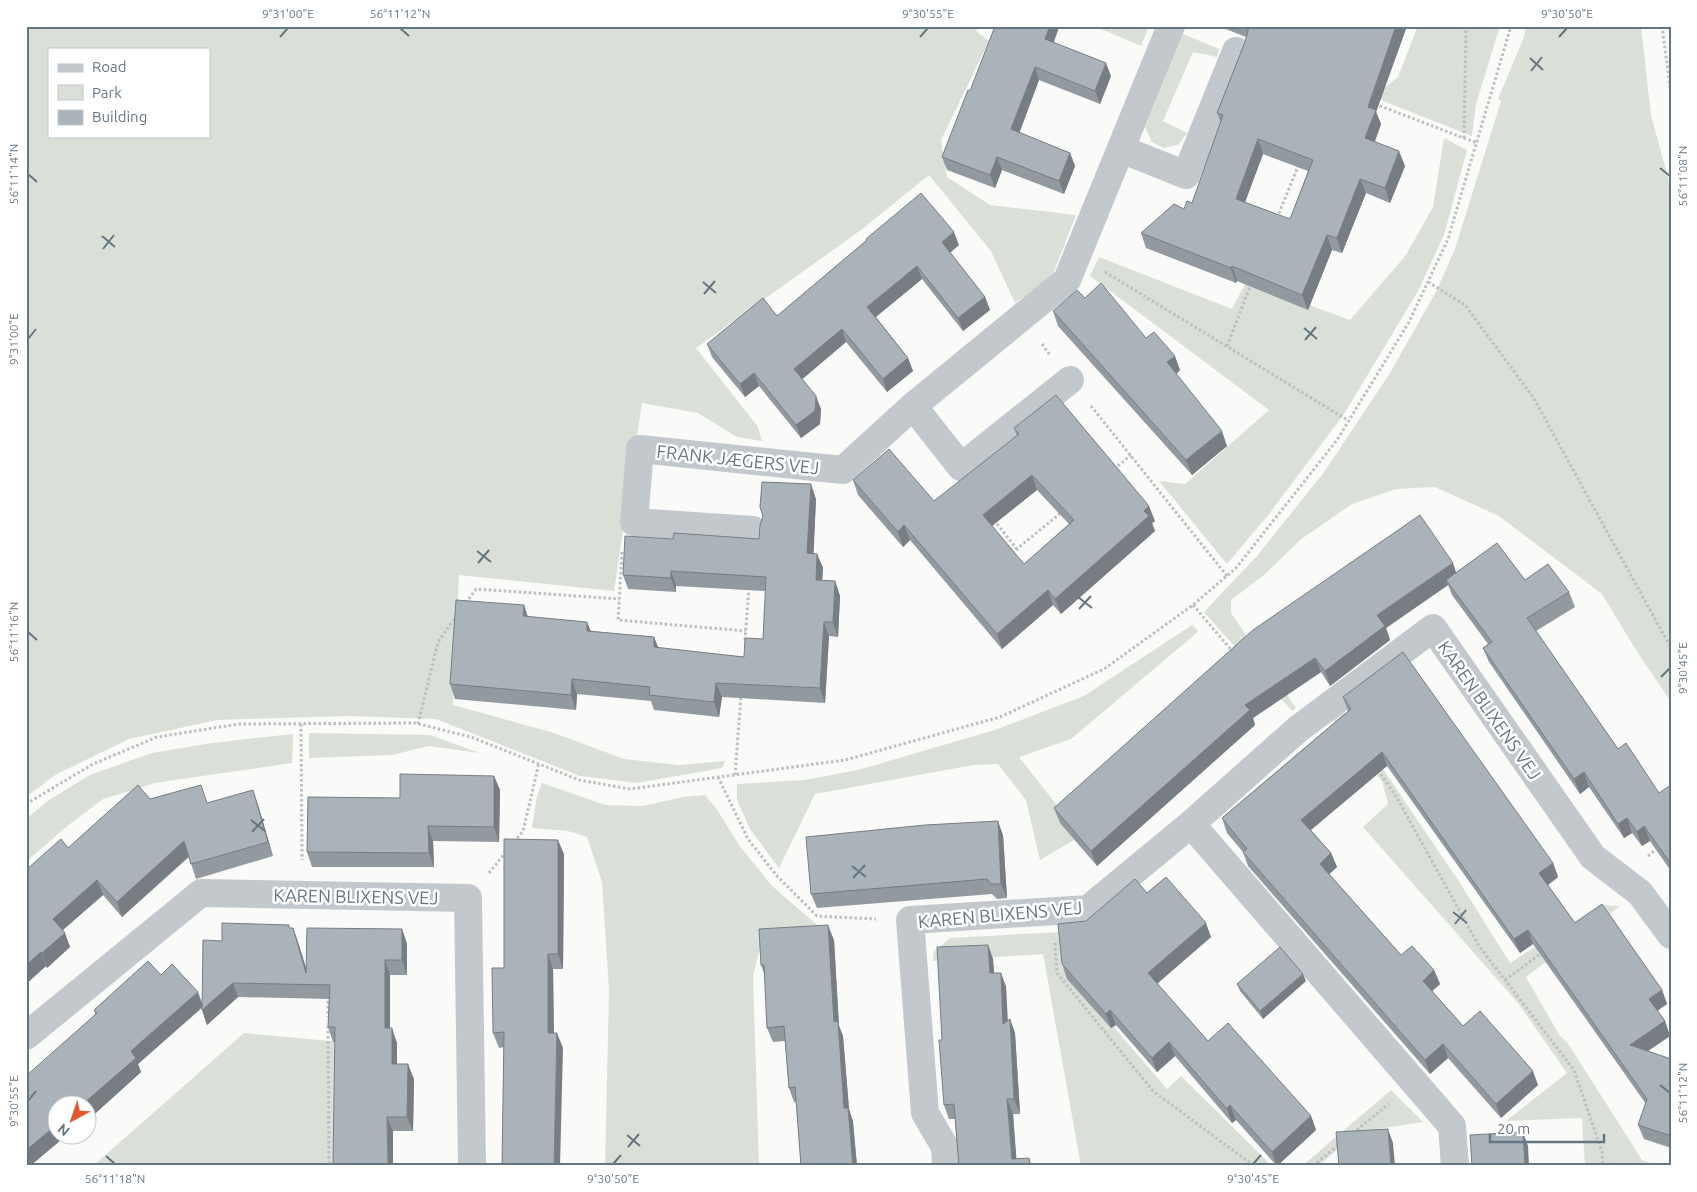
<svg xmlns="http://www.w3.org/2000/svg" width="1697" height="1192" font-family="Ubuntu,sans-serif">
  <rect width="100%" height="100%" fill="#fafaf8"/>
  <path fill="#dadfd7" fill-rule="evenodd" d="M26 26H979L976 31 989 41 941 140 947 177 990 205 1076 215 1051 279 1015 303 991 251 929 175 861 230 696 348 758 427 762 441 737 437 698 413 642 403 614 591 459 575 453 705 554 733 624 759 679 765 725 761 722 768 637 783 580 776 436 719 348 716 217 720 129 739 55 775 26 797ZM49 49H209V136H49Z
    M1094 26H1149L1141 46Z
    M1418 26H1500L1476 104 1472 136 1373 97 1398 77Z
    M1526 26H1641L1651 115 1671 189V702L1636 650 1602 594 1499 516 1435 487 1396 489 1352 504 1300 540 1264 575 1231 600V613L1296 708 1292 711 1204 612 1257 556 1325 471 1390 373 1437 290 1455 249 1501 101 1498 99 1524 37Z
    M1183 34 1219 49 1217 57 1193 52 1163 121 1187 133 1178 145 1164 148 1152 142 1145 127Z
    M1444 138 1467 150 1444 235 1418 291 1344 414 1269 514 1227 564 1159 481 1185 484 1269 410 1090 276 1099 257 1232 309 1246 282 1350 320 1406 255 1433 207Z
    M1192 625 1198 631 1193 636 1071 739 1019 757 1081 836 1040 860 1026 800 998 764 973 765 815 794 779 868 750 829 737 800V784L804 780 858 770 995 730 1084 696Z
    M1343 710 1458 880 1510 963 1600 905 1620 906 1526 977 1560 1036 1567 1042 1642 1160 1659 1166H1585L1582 1118 1506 1121 1567 1073 1518 1003 1363 827 1388 804 1382 781 1333 720Z
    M309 733 430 735 480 753 429 746 392 755 309 758Z
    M293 734 292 763 155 783 103 799 66 827 26 862V819L49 800 90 775 152 753 212 743Z
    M542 783 605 805 643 806 683 797 705 795 716 808 739 845 772 886 823 930 763 936 753 976 759 1166H605L609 990 602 882 587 837 568 831 532 828 537 796Z
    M1059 932 1062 967 1167 1089 1181 1076 1272 1166H1081L1043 954 933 961 934 951 950 938Z
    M244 1033 340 1042 338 1166H93Z
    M1391 1090 1423 1122 1358 1132 1318 1166H1302Z"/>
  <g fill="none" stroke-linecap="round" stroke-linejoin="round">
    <path stroke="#bbbfc2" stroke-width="3" stroke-dasharray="2.5 2.5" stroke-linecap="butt" d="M1662 26 1671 94
      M1375 104 1477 143
      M1464 138 1466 26
      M1277 218 1299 164
      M1105 272 1349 421
      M1428 282 1465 305 1533 397 1671 648
      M1042 344 1050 355
      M1227 346 1251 284
      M1091 406 1227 576
      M1114 469 1131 455
      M994 520 1017 549
      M622 552 618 620 746 631
      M1012 553 1063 511
      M466 603 476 589 620 599
      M1193 605 1233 652
      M745 640 749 587
      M301 724 302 860
      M418 724 438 642 458 614
      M1378 770 1397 798 1479 946 1574 1070 1602 1152 1603 1166
      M735 775 741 696
      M718 777 748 839 777 876 817 916 876 919
      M26 804 93 764 157 737 239 724 415 723 471 737 579 780 630 789 845 760 1000 717 1104 669 1193 605 1236 568 1337 440 1409 322 1448 239 1511 26
      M514 842 523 831 539 763
      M1648 856 1659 847
      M489 873 506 852
      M1055 943 1057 973 1153 1091 1254 1166
      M1505 980 1543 952
      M328 996V1017
      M328 1026 329 1166
      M1353 1133 1389 1104
      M1313 1166 1341 1143"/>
    <path stroke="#c3c8cc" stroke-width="28" d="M1121 149 1186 175 1236 51
      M913 406 961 467 1070 380
      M753 530 634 522 640 449 843 470 913 406 1067 280 1171 26
      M1191 824 1452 1126 1455 1166
      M26 1036 201 893 468 898 472 1166
      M946 1166 945 1147 925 1113 910 920 1088 909 1191 824 1298 729 1433 628 1593 857 1640 893 1671 935"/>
  </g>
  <path fill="#929a9f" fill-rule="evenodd" d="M1050 26H1057L1058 30 1054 42 1111 76 1100 104 1039 80 1019 133 1070 153 1075 166 1064 194 1002 170 995 188 947 170 942 157 970 91Z
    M1218 26H1407L1376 112 1381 124 1375 142 1405 166 1390 203 1366 193 1342 253 1332 250 1308 310 1237 281 1236 283 1146 248 1141 233 1184 209 1192 203 1221 123 1217 113 1245 42 1246 37ZM1263 154 1308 171 1290 219 1245 202Z
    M866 239 959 245 950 253 985 297 990 310 963 331 922 279 876 317 908 358 913 371 887 392 846 342 802 379 821 409 820 424 801 438 759 386 745 397 712 357 707 344 777 316 866 241Z
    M1085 298 1146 338 1180 370 1176 374 1227 446 1192 475 1058 326 1053 311Z
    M1014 428 1155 521 1152 523 1155 531 1061 614 1053 605 1002 649 910 540 903 547 858 495 853 480 934 501 1017 436ZM1037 490 1069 524 1024 564 992 526Z
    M816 499 813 554H817L823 568 822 581H835L840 596 838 637 829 636 825 703 722 697 719 717 654 710 651 701 577 694 576 710 455 699 450 684 528 617 591 631 654 637 658 648 744 657 763 639 766 591 676 586V592L628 589 623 575 673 539H759Z
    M1456 573 1525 580 1569 592 1575 607 1536 631 1618 749 1659 793 1671 785V871L1650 841 1642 846 1632 833 1624 838 1589 787 1580 794 1489 662 1483 648 1488 644 1452 595 1448 585 1386 628 1390 640 1330 686 1321 672 1253 718 1255 725 1097 866 1060 823 1054 808Z
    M1343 697 1553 863 1558 877 1548 885 1575 923 1662 990 1667 1004 1657 1011 1665 1021 1670 1036 1647 1051 1671 1059V1148L1644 1139 1638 1125 1646 1104 1533 944 1520 953 1387 766 1311 830 1331 853 1337 867 1329 874 1401 955 1434 970 1440 984 1432 991 1463 1026 1538 1085 1501 1118 1448 1058 1430 1074 1248 866 1243 852 1227 833 1222 818 1348 711Z
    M494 776 500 790 499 842 433 841 434 867H312L307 852 400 798Z
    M150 799 208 803 258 805 273 856 196 879 189 857 122 917 103 895 63 930 70 947 47 968 46 966 26 984 68 848Z
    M1003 835 1007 898 997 899 992 894 817 908 811 894Z
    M564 854 563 969H553L554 1033 563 1048 504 1047 499 1048 493 1033 504 968Z
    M1147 893 1211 937 1157 984 1208 1041 1311 1116 1316 1130 1277 1166 1236 1120 1232 1123 1175 1056 1157 1072 1116 1025 1111 1028 1067 979 1062 964 1086 921Z
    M290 928H293L298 942 306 969 402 929 407 944V975H390V1028L397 1043V1064L414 1079 413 1131H393L334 1042H333L328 1027 329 999 238 997 207 1025 202 1008 138 1064 141 1072 88 1120V1104H58V1134H68L30 1166H26L95 1014 94 1010 161 975 202 1003 222 941Z
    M834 940 839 1026 843 1036 849 1109 853 1122 857 1166H801L797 1102H794L789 1088 785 1041 773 1042 767 1028 765 976 761 965Z
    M988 945 993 959 994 973H1001L1006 987 1008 1020 1010 1019 1015 1033 1020 1114H1013L1016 1159 1029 1158 1032 1166H959L955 1119H949L944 1105 942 1040Z
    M1306 981 1263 1019 1240 991 1237 984Z"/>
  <path fill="#777d82" d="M1050 26H1057L1058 30 1050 52 1045 39Z
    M1396 26H1407L1376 112 1381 124 1370 153 1365 138 1368 107Z
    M1106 63 1111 76 1100 104 1095 91Z
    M1035 67 1039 80 1016 142 1011 129Z
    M1258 139 1263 154 1241 213 1236 199Z
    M1399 151 1405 166 1390 203 1385 188Z
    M1070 153 1075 166 1064 194 1059 181Z
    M997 157 1002 170 995 188 990 175Z
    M1360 179 1366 193 1342 253 1337 238Z
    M954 232 959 245 947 255 942 242Z
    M1327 235 1332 250 1308 310 1302 295Z
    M917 266 922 279 872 320 867 307Z
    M1232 266 1237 281 1236 283 1231 268Z
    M985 297 990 310 963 331 958 318Z
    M842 329 846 342 799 382 794 369Z
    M1175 356 1180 370 1173 377 1167 362Z
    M908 358 913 371 887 392 883 379Z
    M754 373 759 386 745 397 740 384Z
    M816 396 821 409 820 424 801 438 796 425Z
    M1222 431 1227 446 1192 475 1186 460Z
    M1032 475 1037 490 988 529 983 515Z
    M811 484 816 499 813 568 807 553Z
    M1149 506 1155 521 1152 523 1155 531 1061 614 1055 599Z
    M904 525 910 540 903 547 898 532Z
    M817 554 823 568 821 595 816 580Z
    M1453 563 1458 578 1446 580 1448 585 1386 628 1390 640 1330 686 1325 671 1377 615Z
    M671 571 676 586V592L671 578Z
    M835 581 840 596 838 637 833 622Z
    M1048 590 1053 605 1002 649 997 634Z
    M524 605 529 620 523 616Z
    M587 622 593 636 587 631Z
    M824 622 829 636 825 703 820 688Z
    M654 637 660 652 654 647Z
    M1315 658 1321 672 1253 718 1255 725 1097 866 1091 851 1245 705Z
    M572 679 577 694 576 710 571 695Z
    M716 683 722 697 719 717 714 702Z
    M1382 752 1387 766 1306 834 1301 820Z
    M1584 772 1589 787 1580 794 1574 779Z
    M494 776 500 790 499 842 494 827Z
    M253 790 258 805 273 856 268 842Z
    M1627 818 1632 833 1624 838 1618 824Z
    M998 821 1003 835 1007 898 1001 884Z
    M428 826 433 841 434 867 429 853Z
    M1644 826 1650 841 1642 846 1637 832Z
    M558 840 564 854 563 969 558 954Z
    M184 841 189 856 122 917 117 902Z
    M1331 853 1337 867 1325 878 1320 864Z
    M1553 863 1558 877 1545 887 1539 873Z
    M97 880 103 895 58 934 53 919Z
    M1206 923 1211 937 1153 987 1148 973Z
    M828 925 834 940 839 1026 843 1036 849 1109 853 1122 857 1166H853L844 1108 834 1022Z
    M293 928 298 942 312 987 306 973Z
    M402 929 407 944V975L402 960Z
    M1528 930 1533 944 1520 953 1514 939Z
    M65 933 70 947 47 968 42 953Z
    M988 945 993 959 995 988 990 973Z
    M41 952 46 966 26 984V965Z
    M548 954 553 969 554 1048 548 1033Z
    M385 960 390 975V1043L385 1028Z
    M1434 970 1440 984 1428 995 1423 981Z
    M1001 973 1006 987 1008 1039 1003 1024Z
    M1303 974 1306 981 1263 1019 1260 1011Z
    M233 983 238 997 207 1025 202 1010Z
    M1662 990 1667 1004 1654 1013 1649 999Z
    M198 992 203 1006 138 1064 141 1072 88 1120V1104H83L131 1051Z
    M1110 1010 1116 1025 1111 1028 1106 1014Z
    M1010 1019 1015 1033 1020 1114 1014 1099Z
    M1665 1021 1670 1036 1635 1060 1630 1045Z
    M392 1028 397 1043V1079L392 1064Z
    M557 1033 563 1048 560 1166H554Z
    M1169 1042 1175 1056 1157 1072 1152 1058Z
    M1443 1044 1448 1058 1430 1074 1425 1060Z
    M408 1064 414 1079 413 1131 407 1117Z
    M1533 1071 1538 1085 1501 1118 1496 1104Z
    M1007 1099 1013 1114 1017 1166 1012 1159Z
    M1230 1105 1236 1120 1232 1123 1227 1109Z
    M1311 1116 1316 1130 1277 1166 1272 1152Z
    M387 1117 393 1131V1166H388Z
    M58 1124V1134H68L30 1166H26V1150Z
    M1388 1129 1393 1143 1395 1166H1391Z
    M1523 1132 1528 1146 1529 1166H1525Z"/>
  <path fill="#aab3b9" stroke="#777d82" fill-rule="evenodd" d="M995 26H1050L1045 39 1106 63 1095 91 1035 67 1011 129 1070 153 1059 181 997 157 990 175 942 157 968 90 970 91Z
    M1249 26H1396L1368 107 1376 110 1365 138 1399 151 1385 188 1360 179 1337 238 1327 235 1302 295 1232 266 1231 268 1141 233 1174 204 1184 209 1187 201 1192 203 1223 115 1217 113 1245 42ZM1258 139 1313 160 1290 219 1236 199Z
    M921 193 954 232 942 242 985 297 958 318 917 266 867 307 908 358 883 379 842 329 794 369 816 396 815 411 796 425 754 373 740 384 707 344 763 298 777 316 867 240 866 239Z
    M1101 283 1146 338 1154 332 1175 356 1167 362 1222 431 1186 460 1053 311 1077 290 1085 298Z
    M1056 395 1149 506 1144 511 1149 516 1055 599 1048 590 997 634 904 525 898 532 853 480 889 449 934 501 1019 434 1014 428ZM1032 475 1074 520 1024 564 983 515Z
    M762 482 811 484 807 553 817 554 816 580 835 581 833 622H824L820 688 716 683 714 702 649 695 650 687 572 679 571 695 450 684 456 600 524 605 523 616 587 622V631L654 637V647L744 657 745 638 763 639 766 577 671 571V578L623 575 625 536 673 539 674 533 759 539 760 525 763 516 760 507Z
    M1420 515 1453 563 1377 615 1385 626 1325 671 1315 658 1245 705 1250 710 1091 851 1054 808 1253 630Z
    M1497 543 1525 580 1548 564 1569 592 1527 618 1618 749 1626 743 1659 793 1671 785V864L1644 826 1637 832 1627 818 1618 824 1584 772 1574 779 1483 648 1492 642 1446 580Z
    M1403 652 1553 863 1539 873 1575 923 1602 904 1662 990 1649 999 1665 1021 1630 1045 1671 1059V1136L1638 1125 1647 1099 1528 930 1514 939 1382 752 1301 820 1331 853 1320 864 1401 955 1412 946 1434 970 1423 981 1463 1026 1480 1011 1533 1071 1496 1104 1443 1044 1425 1060 1243 852 1247 849 1222 818 1351 709 1343 697Z
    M400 774 494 776V827L428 826 429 853 307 852 308 797 400 798Z
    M138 785 150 799 201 785 207 803 253 790 268 842 191 864 184 841 117 902 97 880 53 919 65 933 42 953 41 952 26 965V870L61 839 68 848Z
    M998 821 1001 884H991L987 879 811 894 806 837 925 825Z
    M504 839 558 840V954H548V1033H557L554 1166H502L504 1032 493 1033 492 968H504Z
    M1166 877 1206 923 1148 973 1208 1041 1228 1023 1311 1116 1272 1152 1230 1105 1227 1109 1169 1042 1152 1058 1110 1010 1106 1014 1062 964 1058 924 1086 921 1135 879 1147 893Z
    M222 923 289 925V928H293L306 973 307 928 402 929V960H385V1028H392V1064H408L407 1117H387L388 1166H333L335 1027H328L330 985 233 983 202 1010 203 940 222 941Z
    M828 925 834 1022 838 1021 844 1108H848L853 1166H801L795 1087 789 1088 784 1026 767 1028 764 965H761L759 929Z
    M988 945 990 973H1001L1003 1024 1010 1019 1014 1099H1007L1012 1159 1029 1158 1030 1166H959L954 1104 944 1105 939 1040H942L937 947Z
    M1280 947 1303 974 1260 1011 1237 984Z
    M148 961 161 975 172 964 198 992 131 1051 136 1058 83 1104H58V1124L26 1150V1076L97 1013 94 1010Z
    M1388 1129 1391 1166H1339L1336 1132Z
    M1523 1132 1525 1166H1472L1470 1135Z"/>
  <path fill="none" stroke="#657683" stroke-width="2" d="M400 28 409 36M280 37 288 28M920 37 928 28M1559 37 1567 28M1530 58 1543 70M1531 71 1542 57M1660 168 1670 176M28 174 37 182M102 236 115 247M103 249 114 235M703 282 716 293M704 294 715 281M1304 328 1317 339M28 339 36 329M1305 340 1316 327M477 551 491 562M478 563 489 550M1078 597 1092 608M1079 609 1091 596M28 632 37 640M1661 677 1670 668M251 820 265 831M252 832 264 819M852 866 866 877M853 878 865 865M1453 912 1467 923M1455 924 1466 910M1660 1085 1670 1093M28 1101 36 1091M627 1135 640 1146M628 1147 639 1134M106 1156 115 1164M613 1164 621 1155M1253 1164 1261 1155"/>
  <g text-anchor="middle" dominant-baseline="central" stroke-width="5" stroke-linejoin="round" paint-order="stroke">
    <g font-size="18" fill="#657683" stroke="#fff">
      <text transform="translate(738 459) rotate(6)">FRANK JÆGERS VEJ</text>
      <text transform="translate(1490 710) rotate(55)">KAREN BLIXENS VEJ</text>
      <text transform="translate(356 896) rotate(1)">KAREN BLIXENS VEJ</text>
      <text transform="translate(1000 914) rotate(-5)">KAREN BLIXENS VEJ</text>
    </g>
  </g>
  <rect width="1697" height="1192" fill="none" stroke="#ffffff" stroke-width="55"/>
  <rect x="48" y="48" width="162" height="90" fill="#ffffff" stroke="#c1c8cd"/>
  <rect x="58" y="64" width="25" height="8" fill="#c3c8cc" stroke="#c1c8cd"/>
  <text x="92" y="72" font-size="15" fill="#657683">Road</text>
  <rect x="58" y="85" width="25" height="15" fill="#dadfd7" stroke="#c1c8cd"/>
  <text x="92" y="98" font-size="15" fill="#657683">Park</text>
  <rect x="58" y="110" width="25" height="15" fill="#aab3b9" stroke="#c1c8cd"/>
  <text x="92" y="122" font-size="15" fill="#657683">Building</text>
  <g transform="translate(72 1120) rotate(220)"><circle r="24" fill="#ffffff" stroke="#c1c8cd"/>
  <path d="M0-4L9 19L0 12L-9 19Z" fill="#e4572e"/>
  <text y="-8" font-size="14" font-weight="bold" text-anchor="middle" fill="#657683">N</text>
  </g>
  <path d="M1490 1134v8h114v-8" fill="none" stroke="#657683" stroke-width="2.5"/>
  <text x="1497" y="1134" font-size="15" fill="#657683" stroke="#ffffff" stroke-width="4" paint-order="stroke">20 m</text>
  <rect x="28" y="28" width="1642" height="1136" fill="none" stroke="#657683" stroke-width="2"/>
  <g font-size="12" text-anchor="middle" fill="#657683">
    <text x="288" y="18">9°31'00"E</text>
    <text x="400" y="18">56°11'12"N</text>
    <text x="928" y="18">9°30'55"E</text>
    <text x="1567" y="18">9°30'50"E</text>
    <text transform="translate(14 174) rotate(-90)" y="4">56°11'14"N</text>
    <text transform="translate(1683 176) rotate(-90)" y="4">56°11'08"N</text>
    <text transform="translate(14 339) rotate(-90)" y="4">9°31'00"E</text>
    <text transform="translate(14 632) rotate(-90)" y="4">56°11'16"N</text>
    <text transform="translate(1683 668) rotate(-90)" y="4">9°30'45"E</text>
    <text transform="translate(1683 1093) rotate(-90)" y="4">56°11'12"N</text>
    <text transform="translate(14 1101) rotate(-90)" y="4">9°30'55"E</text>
    <text x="115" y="1183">56°11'18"N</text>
    <text x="613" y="1183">9°30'50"E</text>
    <text x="1253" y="1183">9°30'45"E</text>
  </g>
</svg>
